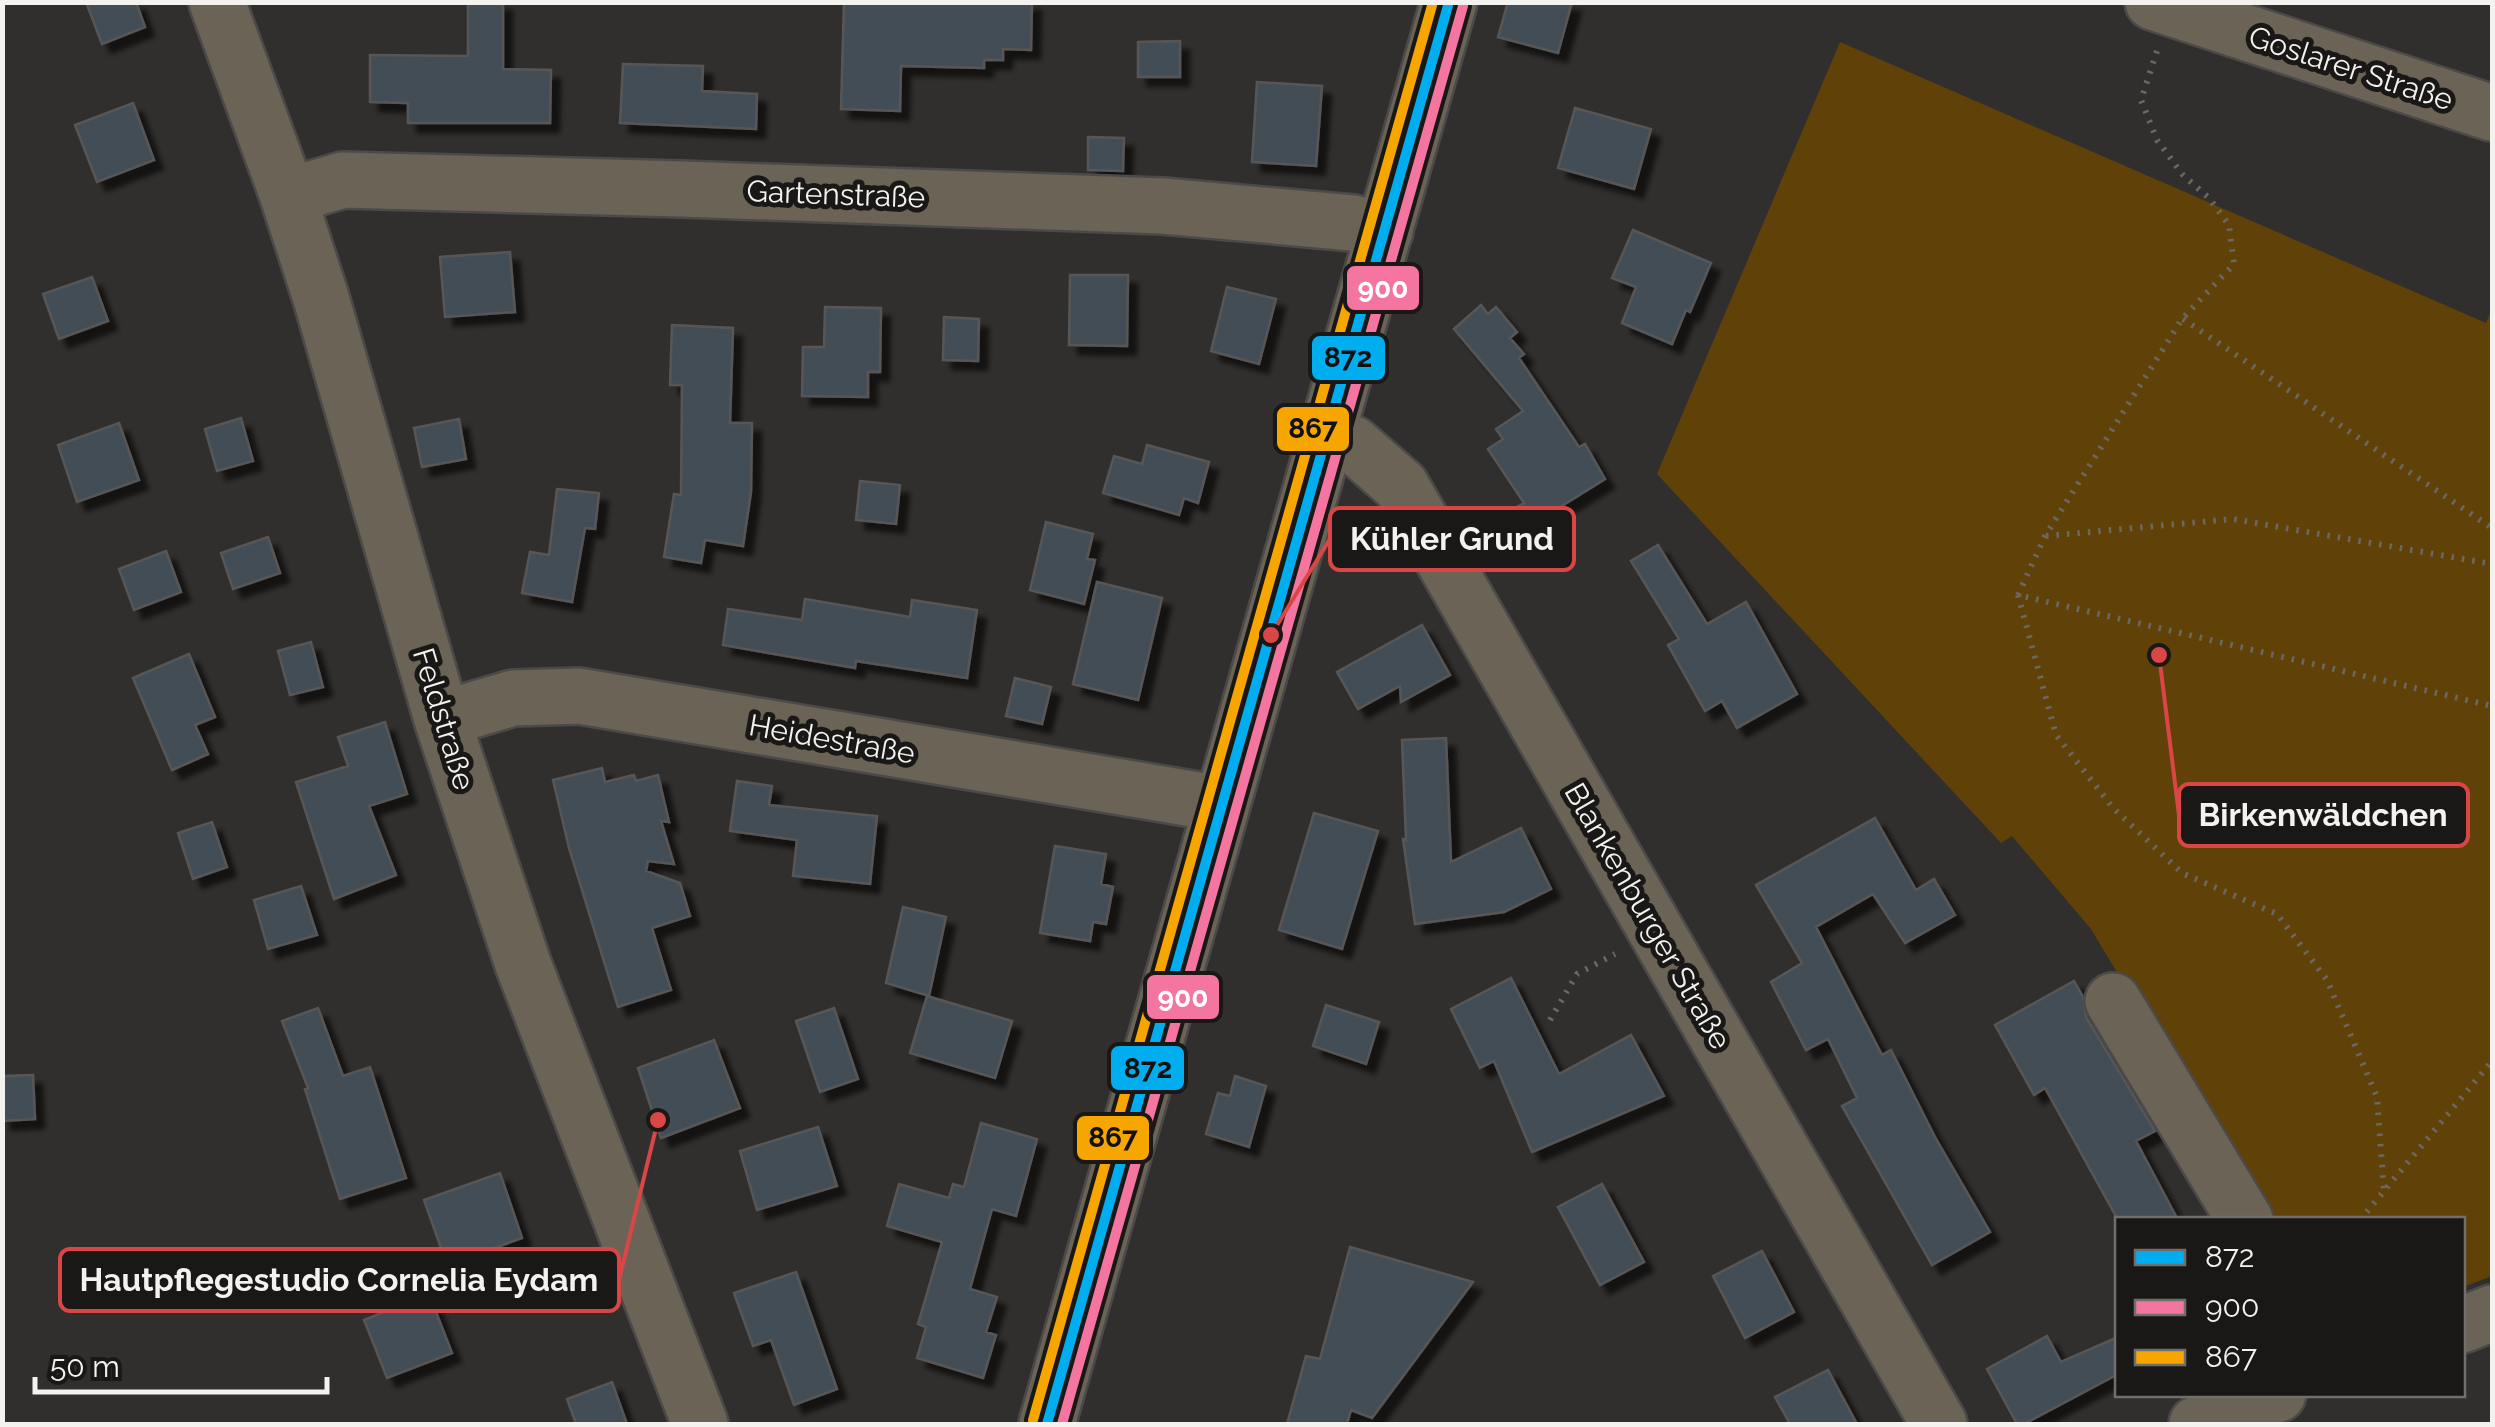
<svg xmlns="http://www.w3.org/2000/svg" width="2495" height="1427" font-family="Raleway,sans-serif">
  <defs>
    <filter id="shadow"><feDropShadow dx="9" dy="9" stdDeviation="2.5" flood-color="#0009"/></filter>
  </defs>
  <rect width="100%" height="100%" fill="#312f2d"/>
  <path fill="#604208" d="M1840 42 2486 323 2492 308V1276L2463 1287 2462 1220 2265 1219 2091 929 2012 836 2001 843 1657 474Z"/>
  <path fill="#434d55" stroke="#575757" stroke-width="2.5" filter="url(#shadow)" d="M86 2H136L145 27 102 44Z
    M468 2H503V69L551 70 550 123H408V103L370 102V55L468 56Z
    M844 2H1032L1031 50 1003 49V60H984V68L901 66 900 111 841 109Z
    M1508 2H1572L1558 53 1498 37Z
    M1180 41V77H1138V42Z
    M623 64 703 66 702 91 757 94 756 129 620 123Z
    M1257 82 1322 86 1316 166 1252 162Z
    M133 103 154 160 97 182 75 125Z
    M1575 108 1651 129 1634 189 1558 168Z
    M1088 137 1124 138 1123 171 1088 170Z
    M1633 230 1711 263 1690 312 1686 310 1672 344 1622 323 1636 287 1612 278Z
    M510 252 515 312 445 317 440 257Z
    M1070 275H1128L1127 346 1069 345Z
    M92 277 108 321 59 339 43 294Z
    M1227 287 1276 299 1259 364 1211 351Z
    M1481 305 1488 314 1496 307 1517 332 1510 338 1524 354 1519 358 1579 447 1585 444 1605 479 1552 512 1559 523 1524 543 1506 513 1524 503 1488 449 1503 439 1496 429 1523 411 1454 329Z
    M825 307 881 308 880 372H868V397L802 396 803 347H824Z
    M944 317 979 319 978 361 943 360Z
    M672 325 733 328 730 423H752L751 492 743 546 705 540 701 563 664 557 674 494 681 495 682 385H670Z
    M241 418 253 461 217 471 205 429Z
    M459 419 466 459 422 467 414 428Z
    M119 423 139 480 77 502 58 445Z
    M1147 445 1209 462 1198 503 1184 498 1179 515 1103 493 1114 456 1142 464Z
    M860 481 900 485 896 524 856 520Z
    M557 489 599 493 595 529 585 528 572 602 522 593 530 552 549 555Z
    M1046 522 1093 534 1087 559 1095 560 1084 604 1030 590Z
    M268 537 280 573 233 589 221 553Z
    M1658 545 1707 624 1746 602 1797 694 1737 728 1722 701 1705 711 1668 645 1679 639 1631 561Z
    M166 551 181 592 134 610 119 569Z
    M1097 582 1162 598 1138 700 1073 684Z
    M805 599 910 617 912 600 977 610 967 678 856 661 855 668 723 645 728 609 802 620Z
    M1422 625 1450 675 1401 702 1400 686 1358 709 1337 672Z
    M311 642 323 687 290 695 278 651Z
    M189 654 215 717 195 725 208 754 172 770 133 678Z
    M1015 678 1051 687 1042 724 1006 716Z
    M385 722 407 794 369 806 396 875 334 899 296 782 348 766 338 737Z
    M1446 738 1451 862 1521 828 1551 889 1504 912 1415 924 1403 839 1406 840 1402 740Z
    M602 768 605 782 634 775 636 781 658 775 669 822 661 821 674 864 648 861 646 871 680 883 690 916 652 928 671 990 618 1007 569 848 553 780Z
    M737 781 772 786 769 805 877 816 870 884 793 876 797 840 730 831Z
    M1314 813 1378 831 1342 949 1279 930Z
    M1875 818 1916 890 1934 879 1955 915 1905 943 1873 894 1816 927 1882 1055 1891 1050 1936 1139 1990 1232 1932 1265 1842 1106 1857 1098 1828 1039 1806 1050 1771 982 1802 963 1756 885Z
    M212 822 227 867 193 879 178 833Z
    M1055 846 1106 854 1101 884 1113 887 1106 924 1093 922 1090 941 1040 933Z
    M301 886 317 935 268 949 254 900Z
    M903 907 946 917 929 996 886 983Z
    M1511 978 1559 1074 1631 1035 1664 1096 1532 1152 1494 1061 1480 1068 1451 1009Z
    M2074 981 2083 997 2086 1017 2155 1131 2136 1141 2178 1220H2118L2045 1088 2034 1095 1995 1025Z
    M927 996 1012 1021 995 1078 910 1053Z
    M1326 1005 1379 1022 1366 1064 1313 1046Z
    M318 1008 343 1076 370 1067 406 1178 340 1199 305 1089 308 1088 282 1021Z
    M834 1008 858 1079 820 1092 796 1021Z
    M714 1040 740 1108 661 1138 638 1068Z
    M33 1075 35 1119 2 1121V1076Z
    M1235 1076 1266 1086 1249 1147 1206 1134 1218 1093 1230 1096Z
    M981 1123 1037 1139 1016 1216 992 1209 970 1289 997 1297 986 1332 996 1335 983 1378 917 1358 926 1327 918 1324 942 1242 887 1226 899 1184 949 1198 953 1184 964 1187Z
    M818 1127 837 1186 757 1210 740 1151Z
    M500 1173 522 1238 447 1265 424 1200Z
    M1602 1184 1644 1262 1600 1285 1558 1207Z
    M1350 1247 1473 1282 1372 1418 1351 1410 1347 1424H1287L1306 1356 1320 1359Z
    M1762 1251 1794 1312 1745 1338 1713 1276Z
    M796 1272 837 1389 794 1405 771 1340 753 1346 734 1293Z
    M429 1294 452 1353 387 1378 364 1320Z
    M2047 1336 2061 1362 2118 1337V1374L2024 1424H2017L1987 1369Z
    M1828 1370 1857 1424H1790L1775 1397Z
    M612 1382 627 1424H576L567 1399Z"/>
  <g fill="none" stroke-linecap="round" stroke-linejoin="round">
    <g stroke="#4b4a49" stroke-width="60">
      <path id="minor" d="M217 2 288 196 321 298 442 719 523 964 700 1424
        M2153 2 2492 113
        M288 196 343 180 682 189 1163 206 1353 223 1385 231
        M1329 435 1353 444 1401 486 1939 1424
        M442 719 513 698 579 696 1222 804
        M2113 1001 2245 1220
        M2462 1325 2492 1313
        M1047 1424 1449 2
        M2197 1424 2278 1394"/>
    </g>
    <path stroke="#6c675f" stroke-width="6" stroke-dasharray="2.5 8" stroke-linecap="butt" d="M2157 51 2141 100 2157 140 2183 175 2209 198 2229 225 2234 264 2182 319 2045 536 2018 595 2492 706
      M2183 319 2492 528
      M2046 536 2233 519 2492 564
      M2018 595 2056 735 2113 808 2182 873 2277 914 2327 980 2377 1097 2384 1191
      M1550 1020 1577 974 1615 954
      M2360 1220 2492 1061"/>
    <use href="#minor" stroke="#6b6356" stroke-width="55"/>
    <g stroke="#1a1816" stroke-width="18">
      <path id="bus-1" d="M1047 1424 1449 2"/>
    </g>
    <g stroke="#1a1816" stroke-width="18">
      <path id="bus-2" d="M1062 1424 1463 6"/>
    </g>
    <g stroke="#1a1816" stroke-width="18">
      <path id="bus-3" d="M1033 1420 1433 2"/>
    </g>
    <use href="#bus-1" stroke="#00aeef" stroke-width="10"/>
    <use href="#bus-2" stroke="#f476a0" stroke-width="10"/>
    <use href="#bus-3" stroke="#f7a600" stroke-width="10"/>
  </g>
  <g text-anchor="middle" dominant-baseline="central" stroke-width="10" stroke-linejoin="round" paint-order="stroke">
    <g font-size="30" fill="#f4f2ee" stroke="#1a1816">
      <text transform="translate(2351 68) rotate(18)">Goslarer Straße</text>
      <text transform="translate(836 194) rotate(2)">Gartenstraße</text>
      <text transform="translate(444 719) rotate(73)">Feldstraße</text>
      <text transform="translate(832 739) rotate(10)">Heidestraße</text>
      <text transform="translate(1648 916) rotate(60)">Blankenburger Straße</text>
    </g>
  </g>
  <path fill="none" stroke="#da4646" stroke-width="4" d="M1271 635L1330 539M2159 655L2179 815M658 1120L619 1280"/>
  <g fill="#da4646" stroke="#1a1816" stroke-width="4">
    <circle cx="1271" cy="635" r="10"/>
    <circle cx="2159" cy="655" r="10"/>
    <circle cx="658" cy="1120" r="10"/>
  </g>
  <g fill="#1a1816" stroke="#da4646" stroke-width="4">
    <rect x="1330" y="508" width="244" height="62" rx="10"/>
    <rect x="2179" y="784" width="289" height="62" rx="10"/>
    <rect x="60" y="1249" width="559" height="62" rx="10"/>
  </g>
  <g font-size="32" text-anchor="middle" font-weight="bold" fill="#f4f2ee">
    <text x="1452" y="550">Kühler Grund</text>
    <text x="2323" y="826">Birkenwäldchen</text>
    <text x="339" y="1291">Hautpflegestudio Cornelia Eydam</text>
  </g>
  <g stroke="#1a1816" stroke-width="4">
    <rect x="1345" y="264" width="76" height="48" rx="10" fill="#f476a0"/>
    <rect x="1310" y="334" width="77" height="48" rx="10" fill="#00aeef"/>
    <rect x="1275" y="405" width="76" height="48" rx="10" fill="#f7a600"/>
    <rect x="1145" y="973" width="76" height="48" rx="10" fill="#f476a0"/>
    <rect x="1109" y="1044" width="77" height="48" rx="10" fill="#00aeef"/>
    <rect x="1075" y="1114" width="76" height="48" rx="10" fill="#f7a600"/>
  </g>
  <g font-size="28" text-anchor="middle" font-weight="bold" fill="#fff">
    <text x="1383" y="298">900</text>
    <text x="1183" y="1007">900</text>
  </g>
  <g font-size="28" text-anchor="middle" font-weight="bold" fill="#111">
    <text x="1348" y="367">872</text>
    <text x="1313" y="438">867</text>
    <text x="1148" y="1078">872</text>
    <text x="1113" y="1147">867</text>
  </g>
  <rect width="2495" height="1427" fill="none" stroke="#f4f2ee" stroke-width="10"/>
  <rect x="2115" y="1217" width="350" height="180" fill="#1a1816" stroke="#716f6c" stroke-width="2.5"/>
  <rect x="2135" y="1250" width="50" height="15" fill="#00aeef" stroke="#716f6c" stroke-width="2.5"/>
  <text x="2205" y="1267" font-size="30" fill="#f4f2ee">872</text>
  <rect x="2135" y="1300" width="50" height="15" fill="#f476a0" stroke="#716f6c" stroke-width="2.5"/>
  <text x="2205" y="1317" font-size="30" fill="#f4f2ee">900</text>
  <rect x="2135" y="1350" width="50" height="15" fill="#f7a600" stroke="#716f6c" stroke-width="2.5"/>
  <text x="2205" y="1367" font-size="30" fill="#f4f2ee">867</text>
  <path d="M35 1377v15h292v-15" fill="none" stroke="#f4f2ee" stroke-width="5"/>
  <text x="50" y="1377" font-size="30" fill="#f4f2ee" stroke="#1a1816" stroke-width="8" paint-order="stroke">50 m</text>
</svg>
